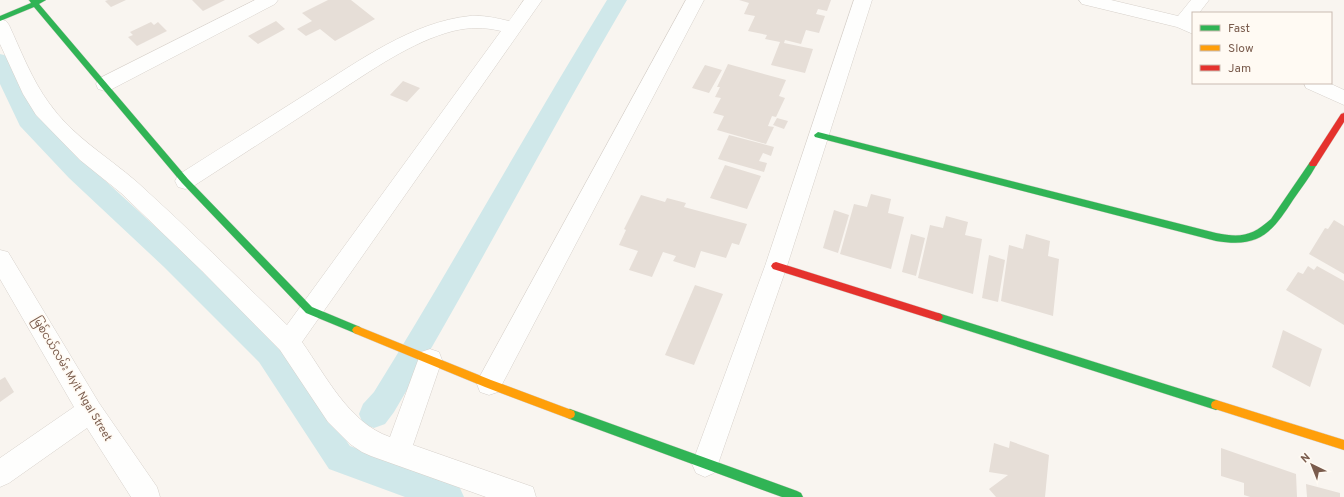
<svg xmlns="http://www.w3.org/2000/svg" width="1344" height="497" font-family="Overpass,'Noto Sans Myanmar',sans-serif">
  <rect width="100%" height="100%" fill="#f9f5f0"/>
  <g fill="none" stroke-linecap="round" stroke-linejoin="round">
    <path fill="#d0e8ea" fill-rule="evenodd" d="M607 0H627C547 136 475 276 394 412L385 424 374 428 363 424 359 414 363 404 374 392C454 263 527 130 607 0Z
      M0 54 8 56 37 115 87 164 182 251 279 344 350 446 459 486 464 497H405L329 469 259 362 164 267 69 178 20 126 0 84Z"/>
  </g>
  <path fill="#e6ded7" d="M108 0H126L111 7 105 1Z
    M192 0H225L203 11Z
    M328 0H351L375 19 335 41 320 29 306 36 297 29 312 21 302 13Z
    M739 0H831L827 11 818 9 816 14 825 16 819 33 806 30 801 44 785 40 784 43 813 49 805 73 771 65 780 42 765 39 767 35 748 31 755 16 744 14 749 3Z
    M276 21 285 29 258 44 248 36Z
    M151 22 154 25 158 22 167 31 137 46 128 37 133 35 130 32Z
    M728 64 786 80 779 96 785 98 776 117 772 116 768 126 774 127 766 144 717 130 724 116 713 113 721 98 715 97 720 87H717Z
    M705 65 722 70 709 93 692 88Z
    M403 81 420 88 407 102 390 95Z
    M777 118 788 121 784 129 773 125Z
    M729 135 774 147 771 156 763 153 759 161 767 163 764 172 718 159Z
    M725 165 761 176 747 209 710 198Z
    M871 194 891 199 888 213 904 217 891 269 840 254 854 204 867 207Z
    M641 195 665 202 667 198 686 203 684 207 747 224 739 245 732 243 726 258 701 251 695 268 673 261 676 256 663 252 652 277 629 270 638 251 619 245 626 230 624 229Z
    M834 210 849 215 838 253 823 248Z
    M946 216 968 222 965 235 982 239 973 294 918 278 930 225 943 228Z
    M1334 220 1344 226V274L1309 254 1325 228 1328 229Z
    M911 234 925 238 916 276 902 272Z
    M1026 234 1050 241 1048 256 1059 259 1053 316 1001 301 1009 245 1023 249Z
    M989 255 1005 260 998 302 982 298Z
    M1308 266 1314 270 1317 266 1344 281V325L1286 290 1298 272 1303 274Z
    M695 285 723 294 694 365 665 355Z
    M1283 330 1322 349 1310 387 1272 367Z
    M5 377 14 392 0 402V380Z
    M1010 441 1049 455 1045 497H996L989 489 1008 475 989 472 994 443 1009 448Z
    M1221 448 1296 474 1297 497H1250L1244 495V483L1221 476Z
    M1306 484 1340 493V497H1307Z"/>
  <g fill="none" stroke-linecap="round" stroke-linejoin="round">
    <g stroke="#d7d1cb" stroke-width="1">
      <path id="street" d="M255 0H278L275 4 112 89 105 91 98 89 96 84 98 79Z
        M524 0H542L302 342C326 376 349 423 390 437L421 352 430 349 439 352 442 360 413 445 533 487 536 497H486L371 456 362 452 350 444 328 422 280 350 202 271 121 193 80 160 36 115 23 94 0 44V19L6 21 9 25C21 51 32 80 49 103 72 136 107 156 137 182 188 228 237 277 287 325L501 31C484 27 470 27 453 31 411 42 372 70 335 94 288 125 240 156 192 187L185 189 178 187 175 181 178 175C222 147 267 119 311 91 359 61 412 22 470 16 483 15 496 18 509 21Z
        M686 0H704L498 392 489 395 480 392 477 384 480 376Z
        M854 0H872L787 266 718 464 714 473 705 477 696 473 692 464 765 266Z
        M1079 0H1111L1178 16 1191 0H1209L1199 13H1193V34L1177 27 1082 4Z
        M1304 83H1329L1344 90V105L1306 88Z
        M0 250 8 252 99 403 157 487 160 497H131L87 428 9 483 0 487V458L74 407 0 279Z"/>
    </g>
    <g stroke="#d9d2cb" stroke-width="1">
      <path id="fast" d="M29 0H46L39 4 188 179 312 307 360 327 362 330 360 333 357 334 306 313 182 183 34 7 0 21V16L31 3Z
        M818 132 1216 233C1241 238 1252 236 1271 219L1310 162H1316L1317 164C1310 177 1301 188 1293 200 1271 234 1259 248 1216 241L815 137 814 135Z
        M938 313 1216 400 1220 402 1221 405 1220 408 1216 410 938 321 935 320 933 317 935 314Z
        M570 409 797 491 801 493 803 497H782L570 419 566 417 565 414 566 411Z"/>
    </g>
    <g stroke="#d9d2cb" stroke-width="1">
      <path id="slow" d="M357 326 491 380 574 411 575 414 574 417 570 419 485 387 354 333 352 330 354 327Z
        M1216 400 1344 440V450L1212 408 1211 405 1212 402Z"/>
    </g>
    <g stroke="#d9d2cb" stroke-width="1">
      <path id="jam" d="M1344 113V122L1316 166H1310L1309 164 1310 162 1341 114Z
        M776 262 938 313 941 314 943 317 941 320 938 321 773 269 771 266 773 263Z"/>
    </g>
    <use href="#street" fill="#fefefd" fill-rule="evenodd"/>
    <use href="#fast" fill="#30b455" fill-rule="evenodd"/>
    <use href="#slow" fill="#ff9f0a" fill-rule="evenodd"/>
    <use href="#jam" fill="#e5322d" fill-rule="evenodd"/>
  </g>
  <g text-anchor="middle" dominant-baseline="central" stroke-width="3" stroke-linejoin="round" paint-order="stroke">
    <g font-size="11" fill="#7a5c4d" stroke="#fffaf3">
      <text transform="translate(72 379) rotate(59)">မြစ်ငယ်လမ်း Myit Ngal Street</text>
    </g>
  </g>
  <rect x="1192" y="12" width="140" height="72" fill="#fffaf3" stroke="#cabbb1"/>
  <rect x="1200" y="25" width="20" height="6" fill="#30b455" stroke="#cabbb1"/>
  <text x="1228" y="32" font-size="12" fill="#7a5c4d">Fast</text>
  <rect x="1200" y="45" width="20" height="6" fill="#ff9f0a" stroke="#cabbb1"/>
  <text x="1228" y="52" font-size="12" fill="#7a5c4d">Slow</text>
  <rect x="1200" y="65" width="20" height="6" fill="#e5322d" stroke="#cabbb1"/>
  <text x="1228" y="72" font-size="12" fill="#7a5c4d">Jam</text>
  <g transform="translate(1312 465) rotate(317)" stroke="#fffaf3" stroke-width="3" paint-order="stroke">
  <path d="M0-3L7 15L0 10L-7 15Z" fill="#7a5c4d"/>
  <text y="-6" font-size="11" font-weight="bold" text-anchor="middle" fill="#7a5c4d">N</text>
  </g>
</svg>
